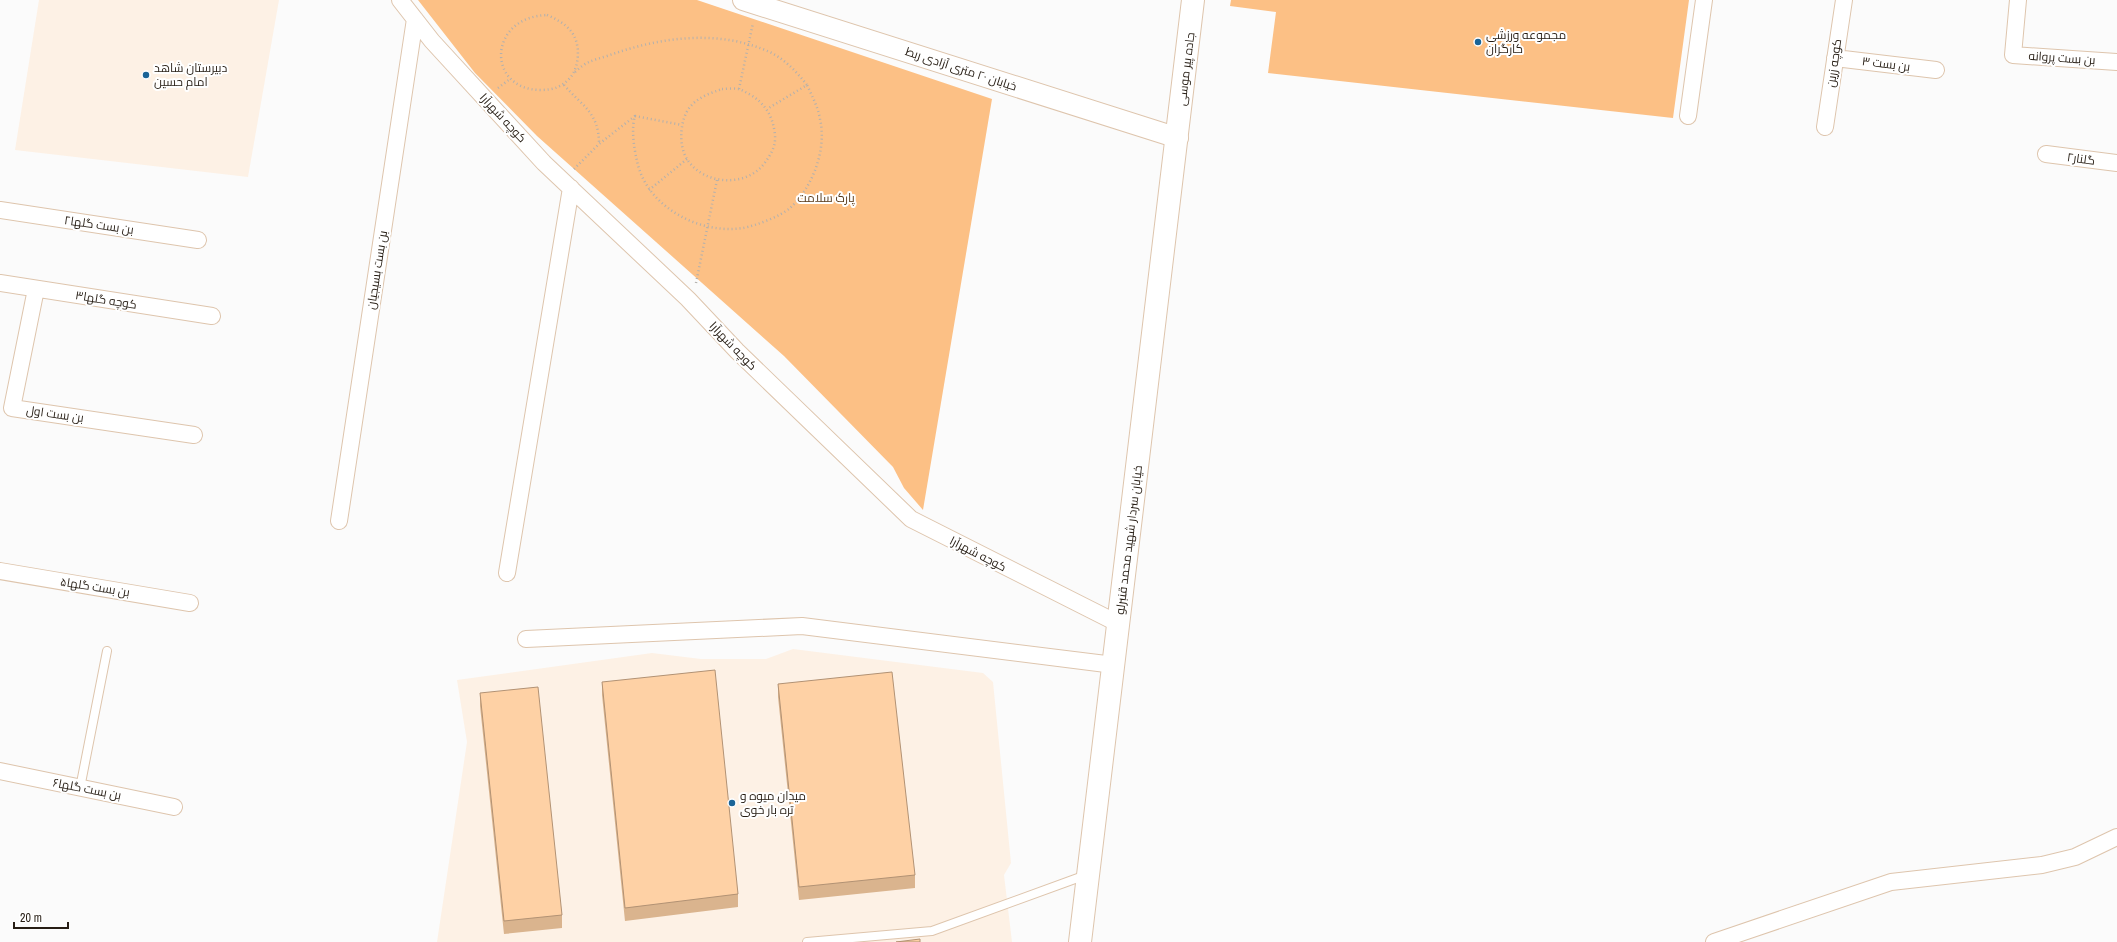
<svg xmlns="http://www.w3.org/2000/svg" width="2117" height="942" font-family="'Archivo Narrow',Cairo,sans-serif">
  <rect width="100%" height="100%" fill="#fbfbfb"/>
  <path fill="#fdf1e5" d="M39 0H279L248 177 15 150Z
    M793 649 983 673 993 682 1011 863 1004 875 1012 942H437L467 742 457 680 652 653 701 659H766Z"/>
  <path fill="#fcc085" d="M418 0H697L992 99 923 510 904 488 893 467 784 356 537 136 475 73Z
    M1231 0H1689L1673 118 1268 73 1276 12 1230 6Z"/>
  <g fill="none" stroke-linecap="round" stroke-linejoin="round">
    <g stroke="#dec5ad" stroke-width="10">
      <path id="service" d="M80 788 107 651
        M807 942 932 931 1086 875"/>
    </g>
    <g stroke="#dec5ad" stroke-width="18">
      <path id="minor" d="M400 0 432 41 544 163 688 299 737 351 911 519 1119 624
        M2018 0 2013 55 2117 62
        M1835 58 1936 70
        M1688 116 1704 0
        M1825 127 1844 0
        M2046 154 2117 163
        M0 210 198 240
        M0 283 212 316
        M36 289 12 408 194 435
        M339 521 415 19
        M0 571 190 603
        M507 573 571 188
        M526 639 802 626 1114 665
        M0 771 174 807
        M1714 942 1891 882 2042 865 2075 857 2117 837"/>
    </g>
    <g stroke="#dec5ad" stroke-width="22">
      <path id="tertiary" d="M743 0 1178 138"/>
    </g>
    <g stroke="#dec5ad" stroke-width="24">
      <path id="secondary" d="M1080 942 1193 0"/>
    </g>
    <path stroke="#b3b0ad" stroke-width="2.5" stroke-dasharray="1 3" stroke-linecap="butt" d="M547 15C556 19 564 23 570 30 581 42 580 66 570 78 562 87 553 90 540 90 486 89 488 17 547 15Z
      M575 72C587 61 591 61 607 56 657 38 714 29 765 50 783 57 796 71 807 85L767 109
      M564 85C582 106 599 112 599 144
      M498 88 510 79
      M722 89C727 89 733 88 738 89 741 89 745 92 749 94 765 103 773 116 775 135 776 147 770 156 763 165 744 188 702 184 687 159 678 145 680 119 690 107 698 97 711 93 722 89Z
      M739 89 753 23
      M635 116 682 125
      M574 169 599 144 635 116C631 129 634 148 637 161 646 206 699 235 743 228 755 226 781 216 790 208 813 187 827 149 820 119 818 107 812 96 807 85
      M649 190 687 159
      M696 283 717 180"/>
    <use href="#service" stroke="#fff" stroke-width="8"/>
    <use href="#minor" stroke="#fff" stroke-width="16"/>
    <use href="#tertiary" stroke="#fff" stroke-width="20"/>
    <use href="#secondary" stroke="#fff" stroke-width="22"/>
  </g>
  <path fill="#dab48e" d="M602 682 738 894V907L625 921 602 695Z
    M778 684 915 875V888L799 900 778 697Z
    M480 693 562 915V928L504 934 480 706Z"/>
  <path fill="#fed1a5" stroke="#b29274" d="M715 670 738 894 625 908 602 682Z
    M892 672 915 875 799 887 778 684Z
    M538 687 562 915 504 921 480 693Z
    M920 939V942H896Z"/>
  <g fill="#1a6497" stroke="#fff" stroke-width="1.5">
    <circle cx="1478" cy="42" r="4"/>
    <circle cx="146" cy="75" r="4"/>
    <circle cx="732" cy="803" r="4"/>
  </g>
  <g text-anchor="middle" dominant-baseline="central" stroke-width="4" stroke-linejoin="round" paint-order="stroke">
    <g font-size="12" fill="#261d14" stroke="#fff" text-anchor="start">
      <text x="1486" y="35">مجموعه ورزشی<tspan x="1486" dy="14">کارگران</tspan></text>
      <text x="154" y="68">دبیرستان شاهد<tspan x="154" dy="14">امام حسین</tspan></text>
      <text x="740" y="796">میدان میوه و<tspan x="740" dy="14">تره بار خوی</tspan></text>
    </g>
    <g font-size="12" fill="#261d14" stroke="#fff">
      <text transform="translate(2062 58) rotate(4)">بن بست پروانه</text>
      <text transform="translate(1834 63) rotate(-82)">کوچه زرین</text>
      <text transform="translate(1886 64) rotate(7)">بن بست ۳</text>
      <text transform="translate(961 69) rotate(18)">خیابان ۲۰ متری آزادی ربط</text>
      <text transform="translate(1186 69) rotate(-83)">جاده پیر موسی</text>
      <text transform="translate(503 118) rotate(47)">کوچه شهرآرا</text>
      <text transform="translate(2081 159) rotate(8)">گلنار۲</text>
      <text transform="translate(99 225) rotate(8)">بن بست گلها۲</text>
      <text transform="translate(377 270) rotate(-81)">بن بست بسیجیان</text>
      <text transform="translate(106 300) rotate(9)">کوچه گلها۳</text>
      <text transform="translate(733 346) rotate(46)">کوچه شهرآرا</text>
      <text transform="translate(55 414) rotate(8)">بن بست اول</text>
      <text transform="translate(1129 540) rotate(-83)">خیابان سردار شهید محمد قنبرلو</text>
      <text transform="translate(978 554) rotate(27)">کوچه شهرآرا</text>
      <text transform="translate(95 587) rotate(9)">بن بست گلها۵</text>
      <text transform="translate(87 789) rotate(11)">بن بست گلها۶</text>
    </g>
    <g font-size="12" fill="#583a1a" stroke="#fff">
      <text x="826" y="198">پارک سلامت</text>
    </g>
  </g>
  <path d="M14 922v6h54v-6" fill="none" stroke="#261d14" stroke-width="2"/>
  <text x="20" y="922" font-size="12" fill="#261d14" stroke="#ffffff" stroke-width="3" paint-order="stroke">20 m</text>
</svg>
